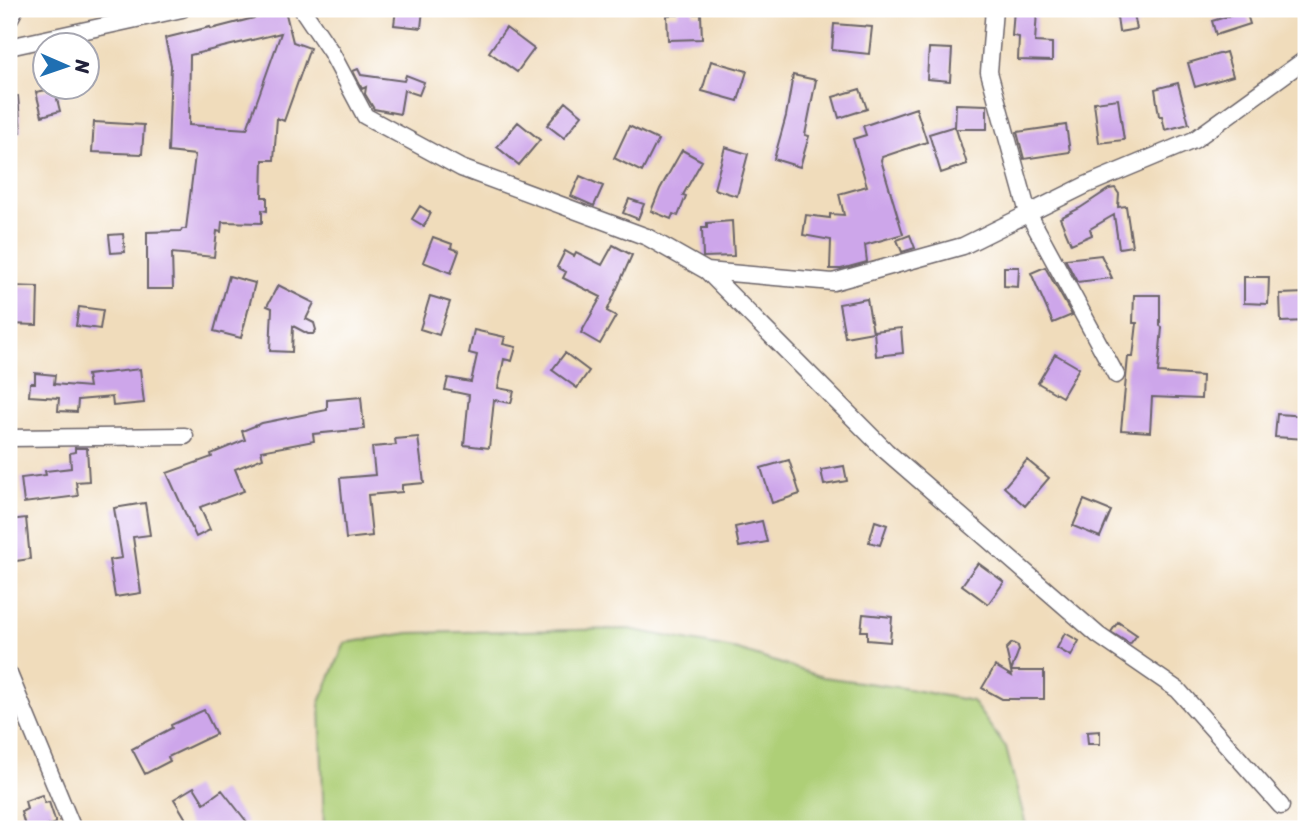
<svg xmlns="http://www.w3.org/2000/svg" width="1315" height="838" font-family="Sriracha,sans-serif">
  <rect width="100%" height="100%" fill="#fff"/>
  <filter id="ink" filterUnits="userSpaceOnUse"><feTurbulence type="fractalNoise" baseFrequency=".0143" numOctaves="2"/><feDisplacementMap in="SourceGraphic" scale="14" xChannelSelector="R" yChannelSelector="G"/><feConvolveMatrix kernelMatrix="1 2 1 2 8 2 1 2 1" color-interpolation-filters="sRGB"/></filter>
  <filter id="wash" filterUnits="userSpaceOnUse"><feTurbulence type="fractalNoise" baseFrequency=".00686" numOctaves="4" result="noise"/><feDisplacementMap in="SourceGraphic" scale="28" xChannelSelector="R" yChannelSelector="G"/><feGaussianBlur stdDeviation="1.57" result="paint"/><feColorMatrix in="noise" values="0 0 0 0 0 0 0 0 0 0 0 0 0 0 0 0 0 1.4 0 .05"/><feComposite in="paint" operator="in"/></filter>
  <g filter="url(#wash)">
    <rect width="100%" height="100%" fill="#f0dcbb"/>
    <path fill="#aecf77" stroke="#687859" stroke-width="2" d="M629 629 738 650 823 677 903 688 972 701 1006 748 1026 825 1025 829H324L320 702 345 643 409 633Z"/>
    <g id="blocks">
      <path fill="#cda6ea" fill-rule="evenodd" d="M396 9H423L421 28 394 25Z
        M678 9H693V14H701L702 39 668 40 667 15H678Z
        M1014 9 1037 11 1035 42 1052 43V61L1018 60 1019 37 1012 36Z
        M1116 9H1133L1137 29 1119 32Z
        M285 10 293 42 310 48 284 121 277 118 274 160H263L262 197H267V211L262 210V223L222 222 221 232 217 231 214 257 172 253 173 289H147V232L181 231 182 229H186L195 155 168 152 171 65 165 38 210 27 211 29ZM281 33 247 129 189 125 190 55Z
        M1246 11 1250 24 1216 35 1212 21Z
        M834 24 872 27 869 54 832 50Z
        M506 28 534 49 517 72 489 52Z
        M929 48 952 49 950 81 927 79Z
        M1226 52 1233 76 1195 87 1188 63Z
        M711 61 747 71 738 101 702 91Z
        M358 69 361 75 404 81 406 75 424 82 419 95 404 90 400 114 374 109 365 94 366 87 362 89 353 71Z
        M793 75 816 80 805 135 809 136 800 167 774 159 786 116Z
        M1178 83 1189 124 1165 130 1162 116H1159L1155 89Z
        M57 88 60 98 57 99 60 111 42 116 36 92Z
        M860 89 867 109 839 118 833 97Z
        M9 96H18L21 132 9 133Z
        M1118 99 1124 140 1099 143 1094 102Z
        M566 102 582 115 564 138 547 125Z
        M956 104 987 105V129H956L967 164 941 173 929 134 955 126V128Z
        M916 108 927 142 882 157 881 160 903 234 865 245 867 262 841 269H830L831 240 803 235 806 215 830 218V214L844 215 839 194 867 186 853 139 866 135 863 126Z
        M94 122 144 125 142 154 92 152Z
        M518 122 540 140 519 165 497 147Z
        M1066 125 1070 152 1024 159 1017 132Z
        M629 126 658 140 642 172 614 158Z
        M725 147 748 154 737 196 714 189Z
        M682 150 702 161 683 195 686 196 678 216 673 214 671 219 651 211 660 189Z
        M580 176 603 186 594 206 571 196Z
        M1115 188 1119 194 1118 207 1126 206 1132 246 1119 248 1114 215 1090 229 1092 235 1071 244 1060 218 1080 208 1109 189Z
        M629 199 644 204 638 219 623 213Z
        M420 206 431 213 424 226 412 219Z
        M732 221 734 256 703 257 702 228H707V223Z
        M123 234 125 252 111 253 109 235Z
        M910 235 915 248 902 252 897 240Z
        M433 237 452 244 451 248 459 251 451 273 423 262Z
        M613 245 632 255 607 311 616 316 600 344 581 333 601 297 563 278 566 272 557 267 565 251 574 256 576 252 602 265Z
        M1101 255 1112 278 1077 282 1065 259Z
        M1004 267H1019L1018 287 1004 286Z
        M1045 267 1072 315 1053 323 1031 273Z
        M229 276 255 283 241 338 214 331Z
        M1244 277H1269L1268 304 1244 303Z
        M278 285 314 303 306 319 314 323 316 330 313 334H308L293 326 292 352 270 351 272 308 267 306Z
        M9 286 38 287 37 325 9 324Z
        M1306 293V321L1281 322 1280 294Z
        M1134 295H1160V326L1162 327 1158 373 1202 376 1201 399 1152 397 1150 432 1121 430 1128 357H1133L1137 323H1133Z
        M430 296 450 302 439 335 420 329Z
        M867 299 873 332 845 337 839 304Z
        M79 307 103 310 100 329 76 326Z
        M901 328 903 353 876 356 874 331Z
        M474 330 505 337 503 344 516 347 512 361 504 359 498 388 514 391 511 403 494 400 489 448 464 445 469 395 445 390 448 378 471 382 477 355 469 353Z
        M565 353 589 371 577 388 552 370Z
        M1055 354 1079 368 1062 397 1038 383Z
        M140 369 144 403 113 406 112 397 78 400 77 412 58 411 59 398 29 396 30 383H35V373L55 375 54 384 89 387 87 375Z
        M361 397 364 429 313 434 314 441 261 451 263 458 235 469 244 491 200 507 210 530 196 537 167 473 212 457 211 454 245 440 242 431 262 423 327 410V400Z
        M1277 414 1306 416V439L1275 437Z
        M418 437 424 483 402 485V492L368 495 372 536 346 539 340 478 375 475 372 447 396 445 395 439Z
        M75 448H87L89 481 76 482 78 496 24 503 21 478 46 475 45 471 71 468 70 453 75 452Z
        M789 460 800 494 772 503 761 468Z
        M1027 460 1049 478 1025 506 1004 487Z
        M844 466 847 481 824 485 821 470Z
        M1084 500 1111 511 1100 537 1073 526Z
        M145 503 150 535 133 537 141 593 115 597 109 560 122 558 114 508Z
        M26 518 30 559 9 562V520Z
        M762 521 767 542 739 547 735 527Z
        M875 521 887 525 880 545 869 542Z
        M978 563 1004 582 988 604 962 585Z
        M863 614 892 617 890 642 867 640V631H861Z
        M1118 622 1137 635 1130 644 1111 632Z
        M1065 633 1079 641 1071 656 1057 648Z
        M1012 643 1018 646 1019 650 1011 671 1006 649Z
        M995 666 1012 676 1011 671H1044V699H1002L982 688Z
        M204 710 216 734 168 757 170 761 145 774 132 749 172 728 171 725Z
        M1100 731V744H1088L1087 732Z
        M194 787 204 803 222 790 247 822 238 829H192L174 799Z
        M42 795 45 803 49 802 56 823 39 829H26L21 812 27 809 25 801Z"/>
    </g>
  </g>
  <g filter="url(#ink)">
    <use href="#blocks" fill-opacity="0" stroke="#6a6368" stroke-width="2"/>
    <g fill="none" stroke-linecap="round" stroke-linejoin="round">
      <g stroke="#6a6368" stroke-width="19">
        <path id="street" d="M302 9 331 52 365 116 461 168 647 237 707 271 886 451 1098 635 1178 690 1281 806
          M994 9 989 72 1028 213 1116 375
          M9 20 15 9
          M9 47 182 9
          M707 271 833 282 963 246 1086 185 1194 140 1306 59
          M9 438 185 436
          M9 674 73 829"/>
      </g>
      <use href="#street" stroke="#fff" stroke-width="16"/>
    </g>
  </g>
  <rect width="1315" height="838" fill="none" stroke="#fff" stroke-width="35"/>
  <g transform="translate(66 66) rotate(92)"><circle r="33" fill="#ffffff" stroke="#a7a7b1" stroke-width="2"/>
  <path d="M0-5L12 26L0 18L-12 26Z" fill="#1f6fb2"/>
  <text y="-10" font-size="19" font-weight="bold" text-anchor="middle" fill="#22223b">N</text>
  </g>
</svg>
